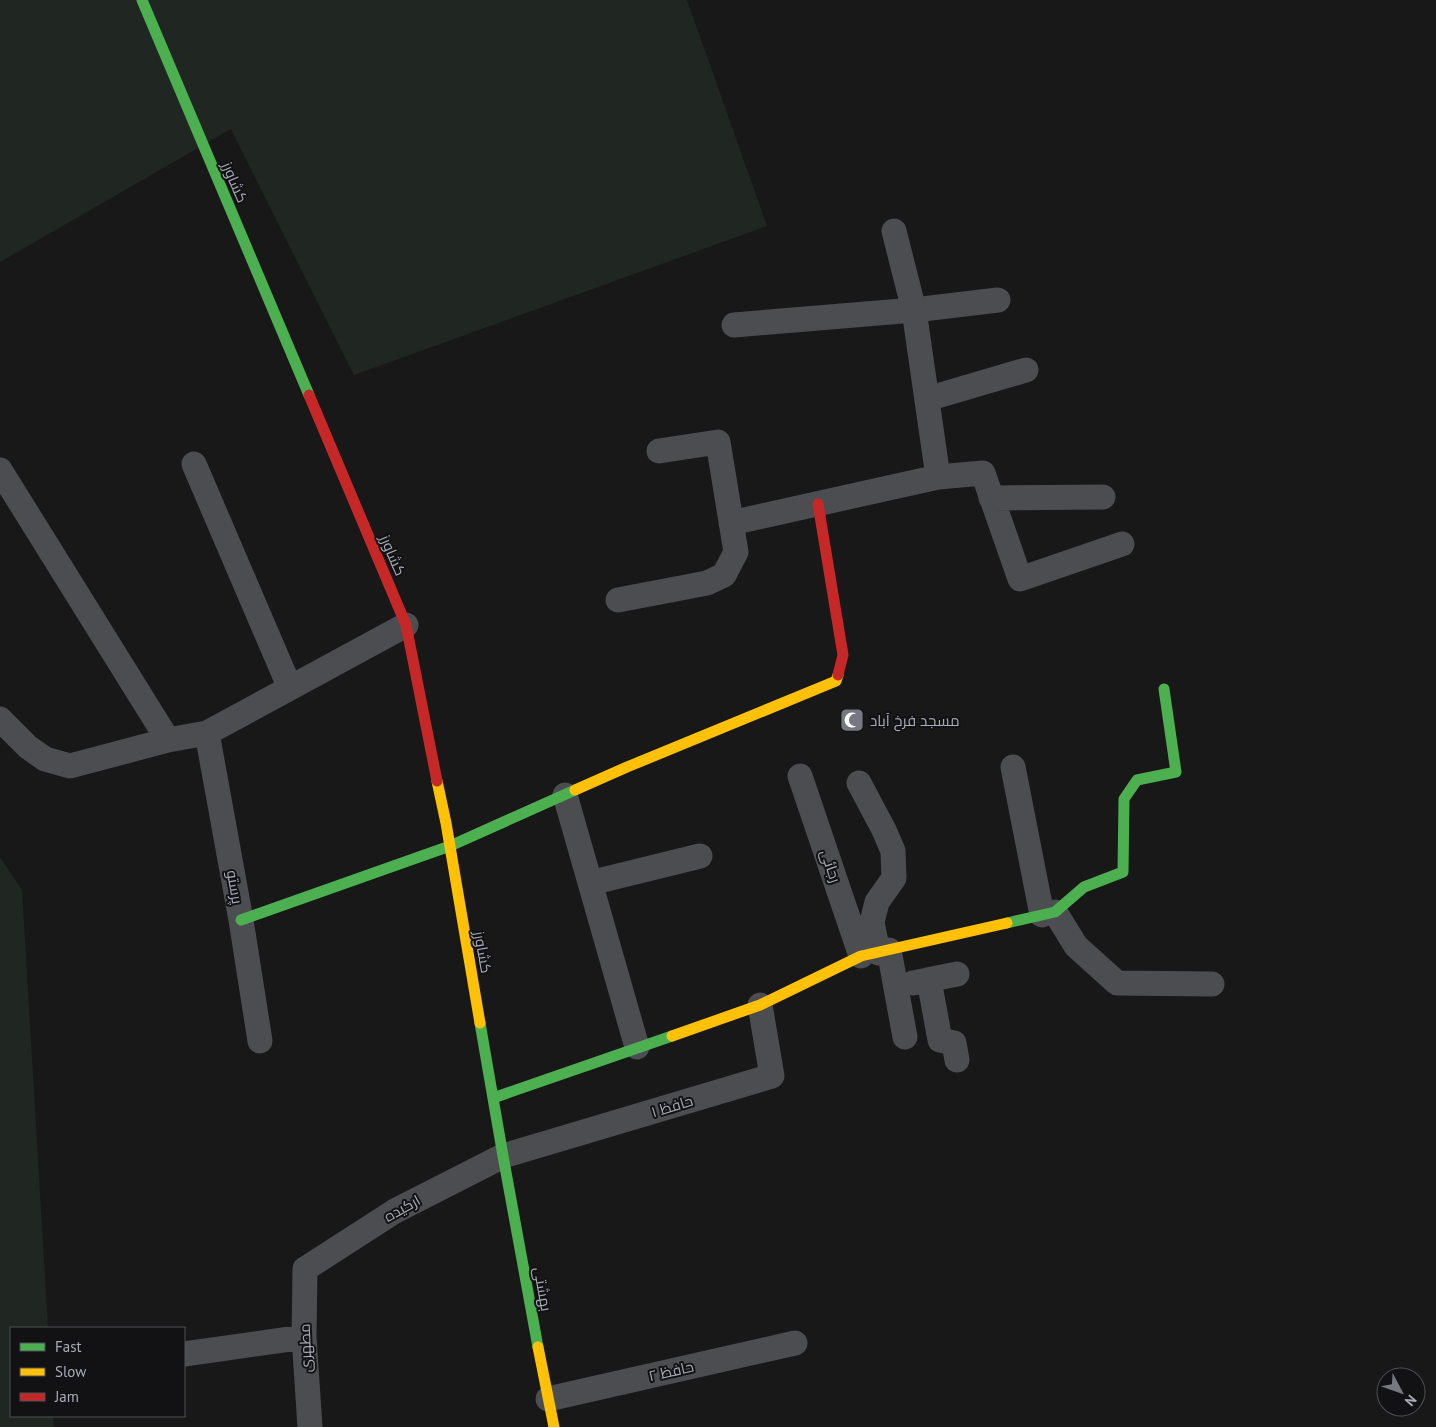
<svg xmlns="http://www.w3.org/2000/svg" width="1436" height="1427" font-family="'PT Sans',Cairo,sans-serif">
  <rect width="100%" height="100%" fill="#181818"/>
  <path fill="#202722" d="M0 0H687L767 226 354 375 231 129 0 262Z
    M0 857 22 890 48 1328H11V1416H53L54 1427H0Z"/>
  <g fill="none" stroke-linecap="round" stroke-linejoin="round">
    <path stroke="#4c4d51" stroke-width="25" d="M894 231 914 310 938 477
      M734 325 914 310 998 300
      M927 399 1026 370
      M194 464 290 688
      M0 470 168 740
      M991 498 1103 497
      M731 523 938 477 983 473 1020 579 1122 544
      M618 600 707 583 724 575 736 552 718 442 659 451
      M0 719 28 747 45 759 70 766 168 740 207 733 406 625
      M207 733 241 920 260 1041
      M1013 767 1042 915
      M800 776 861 956
      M859 783 884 830 893 851 894 878 877 902 872 922 878 953
      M565 795 637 1047
      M590 883 700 856
      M1055 912 1076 946 1117 983 1212 984
      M889 950 905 1037
      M929 980 940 1040 954 1043 957 1060
      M913 983 957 974
      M184 1354 304 1337
      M548 1399 795 1343
      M310 1427 304 1337 305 1269 395 1211 503 1156 772 1076 760 1005"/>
    <path stroke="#4caf50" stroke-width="11" d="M142 0 309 395
      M241 920 450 846 575 790
      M1007 923 1055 912 1084 887 1123 872 1124 799 1137 780 1176 772 1164 689
      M480 1023 503 1156 538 1347
      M493 1098 672 1036"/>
    <path stroke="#ffc107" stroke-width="11" d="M437 781 446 823 480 1023
      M575 790 627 767 836 681 838 675
      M672 1036 760 1005 861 956 1007 923
      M538 1347 554 1427"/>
    <path stroke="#c62828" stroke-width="11" d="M309 395 406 625 437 781
      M818 504 843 655 838 675"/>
  </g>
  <defs>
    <g id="mosque-square" transform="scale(1.25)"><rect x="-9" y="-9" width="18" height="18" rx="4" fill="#767881" stroke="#121214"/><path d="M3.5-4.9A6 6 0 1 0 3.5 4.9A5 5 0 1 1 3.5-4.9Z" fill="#fff"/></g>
  </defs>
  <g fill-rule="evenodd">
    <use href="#mosque-square" x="852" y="720"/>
  </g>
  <g text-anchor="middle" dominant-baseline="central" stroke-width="4" stroke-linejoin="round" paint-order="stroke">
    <g font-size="15" fill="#a9acb9" stroke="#121214">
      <text transform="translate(235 182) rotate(67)">کشاورز</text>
      <text transform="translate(393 555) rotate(67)">کشاورز</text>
      <text transform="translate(831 866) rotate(71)">رجائی</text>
      <text transform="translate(235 887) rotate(80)">پرستو</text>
      <text transform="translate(483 952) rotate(80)">کشاورز</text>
      <text transform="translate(672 1106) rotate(-17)">حافظ ۱</text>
      <text transform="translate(402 1208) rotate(-29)">ارکیده</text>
      <text transform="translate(543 1289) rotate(80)">بهشتی</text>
      <text transform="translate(305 1348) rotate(-92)">مطهری</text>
      <text transform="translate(671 1371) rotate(-13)">حافظ ۲</text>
    </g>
    <g font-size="15" fill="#a9acb9" stroke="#121214" text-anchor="start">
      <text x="870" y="720">مسجد فرخ آباد</text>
    </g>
  </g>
  <rect x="10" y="1327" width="175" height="90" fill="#121214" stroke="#4e5056"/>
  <rect x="20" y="1343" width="25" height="8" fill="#4caf50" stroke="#4e5056"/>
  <text x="55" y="1352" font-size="15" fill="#a9acb9">Fast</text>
  <rect x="20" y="1368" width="25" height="8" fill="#ffc107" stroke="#4e5056"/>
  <text x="55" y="1377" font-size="15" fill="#a9acb9">Slow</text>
  <rect x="20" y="1393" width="25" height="8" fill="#c62828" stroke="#4e5056"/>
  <text x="55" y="1402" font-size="15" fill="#a9acb9">Jam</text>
  <g transform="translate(1401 1392) rotate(131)"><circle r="24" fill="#121214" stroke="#4e5056"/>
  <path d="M0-4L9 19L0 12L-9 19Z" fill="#767881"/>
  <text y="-8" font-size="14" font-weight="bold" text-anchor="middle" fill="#a9acb9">N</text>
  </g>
</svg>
